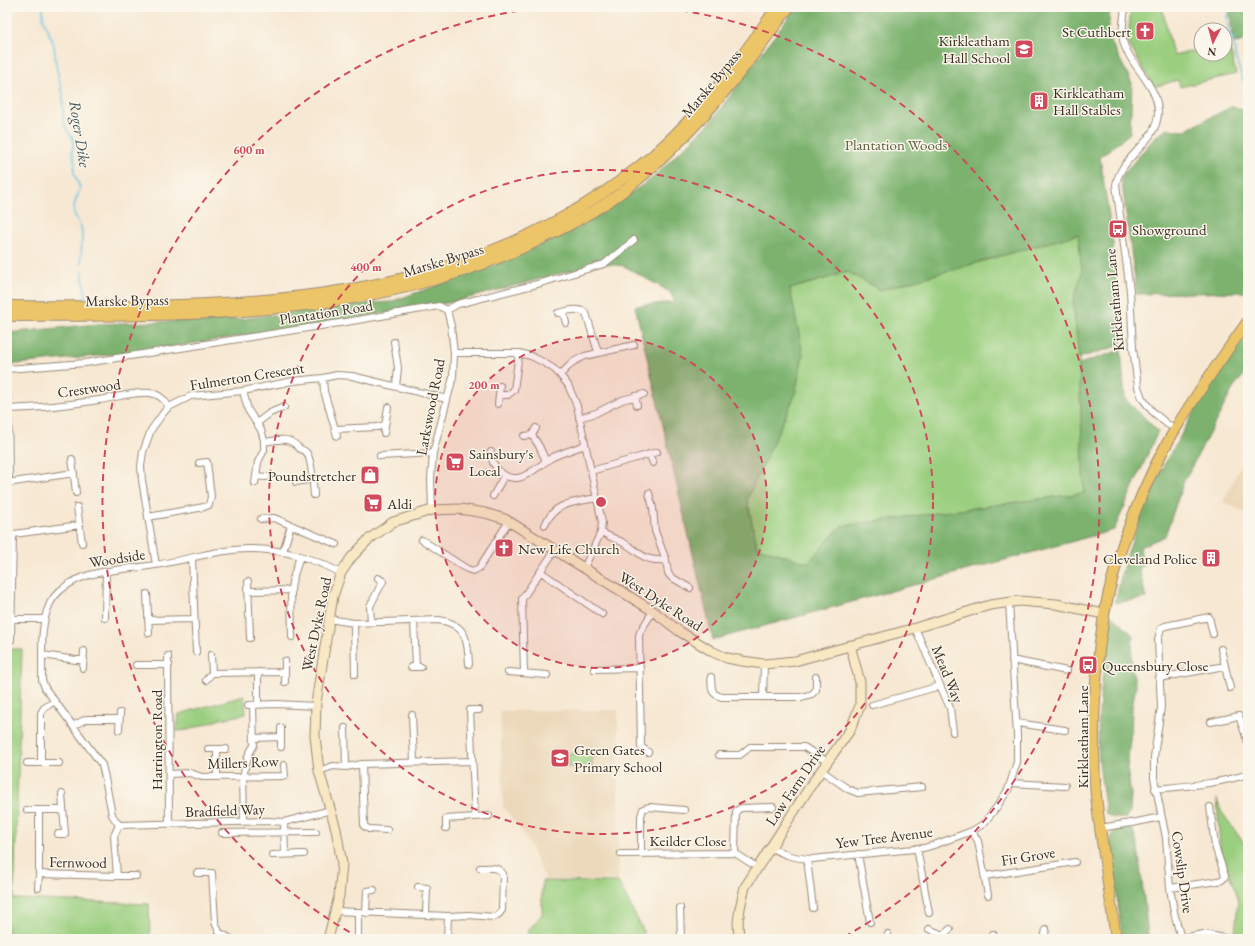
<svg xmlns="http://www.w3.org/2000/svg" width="1255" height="946" font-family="'EB Garamond',serif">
  <rect width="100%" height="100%" fill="#fbf7ec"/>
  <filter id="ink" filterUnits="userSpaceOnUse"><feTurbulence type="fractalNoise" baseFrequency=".025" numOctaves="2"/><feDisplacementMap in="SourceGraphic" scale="8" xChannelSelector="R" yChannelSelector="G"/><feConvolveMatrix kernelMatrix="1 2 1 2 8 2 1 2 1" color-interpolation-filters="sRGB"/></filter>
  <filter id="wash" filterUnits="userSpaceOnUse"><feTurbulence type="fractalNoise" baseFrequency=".012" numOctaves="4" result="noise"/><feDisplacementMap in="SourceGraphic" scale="16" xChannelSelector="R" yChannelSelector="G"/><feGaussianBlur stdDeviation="0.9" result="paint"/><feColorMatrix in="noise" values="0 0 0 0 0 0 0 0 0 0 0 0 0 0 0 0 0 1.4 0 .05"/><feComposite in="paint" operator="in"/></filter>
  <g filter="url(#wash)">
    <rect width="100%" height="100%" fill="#f7e8d3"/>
    <path fill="#ecd8ba" d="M1248 449V514L1223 502Z
      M618 710V880H546L524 834 503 806 500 711Z"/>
    <path fill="#9bcf80" stroke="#6b7c4f" d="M1131 7H1162L1173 55 1201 50V54H1225V45H1229L1236 74 1180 87 1178 80 1154 87 1131 48 1128 40Z
      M1079 234 1082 272 1073 302 1079 358 1084 493 841 526 808 563 757 547 747 499 795 395 803 354 790 289 848 272 880 290Z
      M7 649H22L14 899 149 904 150 939H7Z
      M244 696 246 714 221 719 188 730 177 731 179 714Z
      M592 753V767H567L566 754Z
      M1217 799 1221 811 1248 849V939H1237L1235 934 1238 899 1220 848Z
      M542 881 618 882 643 930V939H528V931L542 914Z"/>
    <path fill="#7cb26e" stroke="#5c6e46" d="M796 7H1110L1108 36 1132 83 1130 133 1100 157 1113 243 1121 345 1079 358 1073 302 1082 272 1078 234 880 290 848 272 790 289 803 354 795 395 747 499 757 547 808 563 841 526 1084 493 1079 364 1121 350 1125 399 1158 431 1114 530 713 640 635 306 675 302 670 292 624 266 600 263 453 302 309 326 136 352 7 365V333L97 324 240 319 358 304 390 302 495 265 578 228 650 180 709 124Z
      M1229 7H1248V38L1240 42 1233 43Z
      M1231 107 1248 109V292L1137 294 1121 177 1156 136 1168 129 1184 131Z
      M1248 335V371L1235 385 1184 481 1165 536 1140 547 1143 566 1139 568 1146 598 1115 603 1124 563 1143 511 1164 465 1190 419 1219 372Z
      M1112 616 1133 635 1131 666 1136 686 1132 707 1131 730 1127 768 1131 794 1130 812 1126 818H1113L1106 814C1103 790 1098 765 1098 741 1098 699 1105 657 1112 616Z
      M1132 828 1138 846 1148 935 1150 939H1122L1110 839 1114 831Z"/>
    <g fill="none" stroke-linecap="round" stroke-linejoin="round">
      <path stroke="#64c4e2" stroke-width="1.5" d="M43 7V18L54 45 56 66 63 95V120L68 132 73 138 74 144 72 151 75 162 74 173 80 188C78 196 72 205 74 213 76 219 81 224 82 231L81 264
        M1227 7V22L1228 30 1234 40 1235 56 1240 72 1248 90
        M82 270 86 298"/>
    </g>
  </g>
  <g filter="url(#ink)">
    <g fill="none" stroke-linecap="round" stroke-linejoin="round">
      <g stroke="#998978" stroke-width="8">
        <path id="street" d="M1125 7C1124 19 1120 35 1125 47 1134 69 1158 87 1158 112 1158 143 1120 156 1116 185L1130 291 1133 348 1138 387 1142 398 1152 411 1167 424 1175 428
          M447 310 458 304 541 283 604 264 634 240
          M563 312 566 323
          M558 313C568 311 577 307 586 313L598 352
          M394 342 398 368 396 387
          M454 353H519L531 356 543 362 554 369 560 375 568 385 577 406 602 522 601 532 584 568
          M7 369 85 363 346 322 439 306 447 310
          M560 375 573 362 585 356 634 345
          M323 378 324 391 337 436
          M243 391 248 410 261 430 264 440V450L258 462 255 483
          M500 395H508L514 390 519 353
          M635 396 637 405
          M8 399 9 483
          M498 404 500 386
          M7 409C38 408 69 405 99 400 114 398 136 391 150 393 160 394 164 400 169 407
          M579 418 596 413 622 400 644 394
          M257 423 270 413 284 407
          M335 429 377 427 385 425
          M384 433 388 407
          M532 435 539 446 546 461
          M524 436 532 435 536 428
          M264 442C279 440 287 436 298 447 300 450 304 450 306 452 312 458 313 485 314 495
          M491 452C491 460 494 466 499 471 519 490 536 466 553 457 564 452 574 449 585 445
          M649 454 653 463
          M380 456 433 453
          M72 459 76 493
          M591 471 657 452
          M256 476 267 477
          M296 482 312 479
          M7 483 74 473
          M649 493 653 508 655 531 666 560 668 573 671 577 690 588
          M493 496 504 476
          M77 507 82 543
          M432 510 431 479 433 453 453 377 454 353 451 326 447 310
          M148 517 204 507 209 505 211 497 207 462 199 463
          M261 519 274 518 336 544
          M545 525C554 502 576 502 597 498
          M601 532C608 536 616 539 624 543 641 552 642 562 666 560
          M7 535 80 525
          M422 540 467 569 473 571 479 568 509 521
          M283 552 291 525
          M192 558 196 652
          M156 565 142 480 141 466 143 452 151 430 164 412 169 407 191 396 243 391 293 381 323 378 337 375 352 376 447 399
          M541 572 602 614
          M248 582 250 638
          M248 591 291 590
          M147 594 149 633
          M105 618 106 571
          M10 619H44
          M329 619 354 623 439 620C466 624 468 640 469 664
          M148 620 194 619
          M414 621 416 667
          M371 622 370 606 383 581 378 578
          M354 623 355 674
          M915 628 950 708 953 732
          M292 637 291 590 292 582 300 556
          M11 640 13 534
          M1221 649 1230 688
          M43 655 76 660H84
          M168 656 169 824
          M1012 660 1067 671
          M136 665H169
          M411 667H421
          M83 668 84 651
          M594 669 640 668
          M258 672V704
          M508 672 547 675
          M212 673 285 672
          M524 673 522 599 555 550
          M711 677C712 689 710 694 722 697H802L812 694 816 690V677
          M1159 678 1225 666
          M206 680 212 673 211 655
          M285 682V661
          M763 697 764 664
          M248 705 276 704 316 706
          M872 705 940 686
          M412 715 414 762
          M1211 722 1239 716 1248 743
          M1017 723 1065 730
          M73 726 86 719H119
          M281 728V747
          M345 728 346 767
          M119 730 120 713
          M254 738 281 737
          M208 749H226
          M217 749V777
          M648 752 641 747 639 636 640 632 653 611
          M719 755H740L750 747H804L828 762
          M27 763H59
          M41 763V713L44 708 55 701
          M362 764 364 826 369 829 387 830
          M319 771 333 766 346 767 362 764 471 761
          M822 771 848 789 858 793 922 787
          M169 774 190 773 202 777 285 776 284 765
          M1011 783 1065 786
          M1155 789C1186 786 1218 784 1248 774
          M27 810H63
          M39 810V874L117 876 114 836 119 825
          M475 817 470 710H479
          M244 822 243 776 248 756 254 745 253 705
          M284 822 285 854
          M119 825 112 815 105 778 102 765 45 688 42 680C43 656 38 618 54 597 62 587 74 580 86 576 108 569 132 569 155 565 188 560 221 548 254 549 287 550 312 558 341 573
          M119 825 268 821 284 822 331 810
          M446 828V819L489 816
          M1100 828 1137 822 1161 817
          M972 831 978 841 988 895
          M222 833 316 832
          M58 834H65L62 794
          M770 847C786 856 794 858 812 859L924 848 934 845 972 831 983 824 996 808 1008 790 1017 762V735L1009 602
          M917 848 929 913
          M641 853V816L643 809 649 807 684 810
          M735 853 736 811 741 808 773 807
          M621 854 735 853 758 868
          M858 854 870 922
          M272 855 304 854
          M807 859 813 908
          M197 873H212L215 922 219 932 231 939
          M117 876H136
          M985 876 1075 862
          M418 887 427 888 426 914
          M38 888 39 874
          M1170 888 1218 881 1222 880 1225 876 1215 846 1210 807
          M680 908 681 939
          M335 911 448 916 469 915 494 917 499 914 502 910 503 874C498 866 489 868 480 868
          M358 913V939
          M366 913 367 891 374 890
          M929 929 943 935 944 939
          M993 934V939
          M943 935 950 929
          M1181 938 1204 934 1229 939
          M447 939 448 916
          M886 939 888 934
          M1044 939 1046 929
          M1181 939 1174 912 1170 888 1166 838 1154 778V757L1161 707 1158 639 1161 628 1165 626 1209 617 1213 634"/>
      </g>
      <g stroke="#998978" stroke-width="11">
        <path id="secondary" d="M328 939 339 896 342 864 336 829 319 771 315 736 316 703 333 596 341 573 351 558 368 540 393 522 432 510 460 509 485 513 505 519 653 611 679 631 713 652 727 658 742 661 764 664 795 661 915 628 990 605 1019 601 1056 604 1104 614
          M739 939 738 922 740 908 745 887 813 782 850 730 860 706V682L850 645"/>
      </g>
      <g stroke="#998978" stroke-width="12">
        <path id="primary" d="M7 306C235 308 469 311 653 155 702 113 740 59 777 7
          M7 316C185 315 364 321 529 245 568 227 607 206 640 178 700 128 743 70 789 7
          M1116 939C1112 909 1107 878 1103 848 1100 826 1096 804 1095 782 1092 726 1095 670 1104 615 1115 555 1144 480 1176 428 1198 391 1223 356 1248 321"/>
      </g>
      <use href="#street" stroke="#fff" stroke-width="6"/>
      <use href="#secondary" stroke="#f8e8c3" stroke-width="9"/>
      <use href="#primary" stroke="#edc569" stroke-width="10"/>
    </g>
  </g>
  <circle cx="601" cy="502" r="166" fill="#d1495b" fill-opacity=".12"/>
  <g fill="none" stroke="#d1495b" stroke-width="2" stroke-dasharray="7 5">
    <circle cx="601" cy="502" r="166"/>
    <circle cx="601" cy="502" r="332"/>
    <path d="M360 938A498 498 0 0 1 545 7M657 7A498 498 0 0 1 842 938"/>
  </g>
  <defs>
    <g id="church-square" transform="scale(1)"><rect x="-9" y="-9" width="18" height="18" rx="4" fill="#d1495b" stroke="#fbf7ec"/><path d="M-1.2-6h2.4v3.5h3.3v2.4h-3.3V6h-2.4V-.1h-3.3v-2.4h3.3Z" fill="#fff"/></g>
    <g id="school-square" transform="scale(1)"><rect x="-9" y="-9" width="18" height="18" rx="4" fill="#d1495b" stroke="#fbf7ec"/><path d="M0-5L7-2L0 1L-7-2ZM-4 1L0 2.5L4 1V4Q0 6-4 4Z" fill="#fff"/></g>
    <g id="building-square" transform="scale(1)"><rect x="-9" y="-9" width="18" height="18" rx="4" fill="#d1495b" stroke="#fbf7ec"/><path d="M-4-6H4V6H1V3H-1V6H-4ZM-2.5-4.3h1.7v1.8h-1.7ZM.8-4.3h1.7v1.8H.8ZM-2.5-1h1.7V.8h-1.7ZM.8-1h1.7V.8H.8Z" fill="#fff"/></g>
    <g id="bus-square" transform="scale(1)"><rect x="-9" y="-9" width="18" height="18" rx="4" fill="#d1495b" stroke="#fbf7ec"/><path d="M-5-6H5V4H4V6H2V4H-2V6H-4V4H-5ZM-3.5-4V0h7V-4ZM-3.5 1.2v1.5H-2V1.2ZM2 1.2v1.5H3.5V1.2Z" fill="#fff"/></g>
    <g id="supermarket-square" transform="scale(1)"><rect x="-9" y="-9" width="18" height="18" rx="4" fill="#d1495b" stroke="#fbf7ec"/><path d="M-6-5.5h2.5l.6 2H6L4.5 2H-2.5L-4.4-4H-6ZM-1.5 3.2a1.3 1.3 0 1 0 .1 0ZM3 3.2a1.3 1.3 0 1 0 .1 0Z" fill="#fff"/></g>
    <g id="shop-square" transform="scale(1)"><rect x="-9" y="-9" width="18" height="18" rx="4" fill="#d1495b" stroke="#fbf7ec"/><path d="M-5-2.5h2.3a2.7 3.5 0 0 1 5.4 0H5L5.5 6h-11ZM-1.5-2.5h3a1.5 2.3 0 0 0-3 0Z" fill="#fff"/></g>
  </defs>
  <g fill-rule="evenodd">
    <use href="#church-square" x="1145" y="31"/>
    <use href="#school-square" x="1024" y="49"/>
    <use href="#building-square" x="1039" y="101"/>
    <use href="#bus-square" x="1118" y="229"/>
    <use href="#supermarket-square" x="455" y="462"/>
    <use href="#shop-square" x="370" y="475"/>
    <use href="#supermarket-square" x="373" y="503"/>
    <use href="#church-square" x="504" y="548"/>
    <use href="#building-square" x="1211" y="558"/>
    <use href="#bus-square" x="1088" y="665"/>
    <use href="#school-square" x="560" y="758"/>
  </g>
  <g text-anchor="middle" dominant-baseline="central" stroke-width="3" stroke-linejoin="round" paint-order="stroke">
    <g font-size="15" fill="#3b2a1e" stroke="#fbf7ec" text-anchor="start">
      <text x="1131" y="31" text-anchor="end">St Cuthbert</text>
      <text x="1010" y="40" text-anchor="end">Kirkleatham<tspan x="1010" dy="17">Hall School</tspan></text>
      <text x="1053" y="92">Kirkleatham<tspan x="1053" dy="17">Hall Stables</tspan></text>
      <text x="1132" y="229">Showground</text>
      <text x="469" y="453">Sainsbury's<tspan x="469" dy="17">Local</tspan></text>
      <text x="356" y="475" text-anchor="end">Poundstretcher</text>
      <text x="387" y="503">Aldi</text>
      <text x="518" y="548">New Life Church</text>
      <text x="1197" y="558" text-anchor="end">Cleveland Police</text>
      <text x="1102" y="665">Queensbury Close</text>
      <text x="574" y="749">Green Gates<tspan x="574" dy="17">Primary School</tspan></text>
    </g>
    <g font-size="15" fill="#3b2a1e" stroke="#fbf7ec">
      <text transform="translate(711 83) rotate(-50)">Marske Bypass</text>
      <text transform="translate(443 260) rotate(-17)">Marske Bypass</text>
      <text transform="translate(127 300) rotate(-1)">Marske Bypass</text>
      <text transform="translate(1114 300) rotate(-95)">Kirkleatham Lane</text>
      <text transform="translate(326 312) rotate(-9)">Plantation Road</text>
      <text transform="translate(247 376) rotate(-9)">Fulmerton Crescent</text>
      <text transform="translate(89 388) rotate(-8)">Crestwood</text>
      <text transform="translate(430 407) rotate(-79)">Larkswood Road</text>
      <text transform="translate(117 558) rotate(-9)">Woodside</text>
      <text transform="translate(661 601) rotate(33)">West Dyke Road</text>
      <text transform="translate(316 624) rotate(-78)">West Dyke Road</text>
      <text transform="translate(948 674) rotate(68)">Mead Way</text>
      <text transform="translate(1082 737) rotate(-90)">Kirkleatham Lane</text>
      <text transform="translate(156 740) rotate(-90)">Harrington Road</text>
      <text transform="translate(243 762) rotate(-2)">Millers Row</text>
      <text transform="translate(795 785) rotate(-56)">Low Farm Drive</text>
      <text transform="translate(225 810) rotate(-2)">Bradfield Way</text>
      <text transform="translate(884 837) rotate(-7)">Yew Tree Avenue</text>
      <text x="688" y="840">Keilder Close</text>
      <text transform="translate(1028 856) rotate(-9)">Fir Grove</text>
      <text transform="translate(78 862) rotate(1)">Fernwood</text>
      <text transform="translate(1183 872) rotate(82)">Cowslip Drive</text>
    </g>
    <g font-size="15" fill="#585c3b" stroke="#fbf7ec">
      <text x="896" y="144">Plantation Woods</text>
    </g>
    <g font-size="16" font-style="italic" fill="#475859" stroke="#fbf7ec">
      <text transform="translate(80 134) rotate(81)">Roger Dike</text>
    </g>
  </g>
  <circle cx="601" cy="502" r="6" fill="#d1495b" stroke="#fbf7ec" stroke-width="2"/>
  <g font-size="12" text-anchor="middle" font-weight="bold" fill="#d1495b" stroke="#fbf7ec" stroke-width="3" stroke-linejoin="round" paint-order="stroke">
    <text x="249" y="154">600 m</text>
    <text x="366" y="271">400 m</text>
    <text x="484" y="389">200 m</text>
  </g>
  <rect width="1255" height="946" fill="none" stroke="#fbf7ec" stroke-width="24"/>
  <g transform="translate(1213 42) rotate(186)"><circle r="19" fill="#fbf7ec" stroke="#aea59a"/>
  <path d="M0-3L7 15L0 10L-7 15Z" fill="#d1495b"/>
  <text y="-6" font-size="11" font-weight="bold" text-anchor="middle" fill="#3b2a1e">N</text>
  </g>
</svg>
